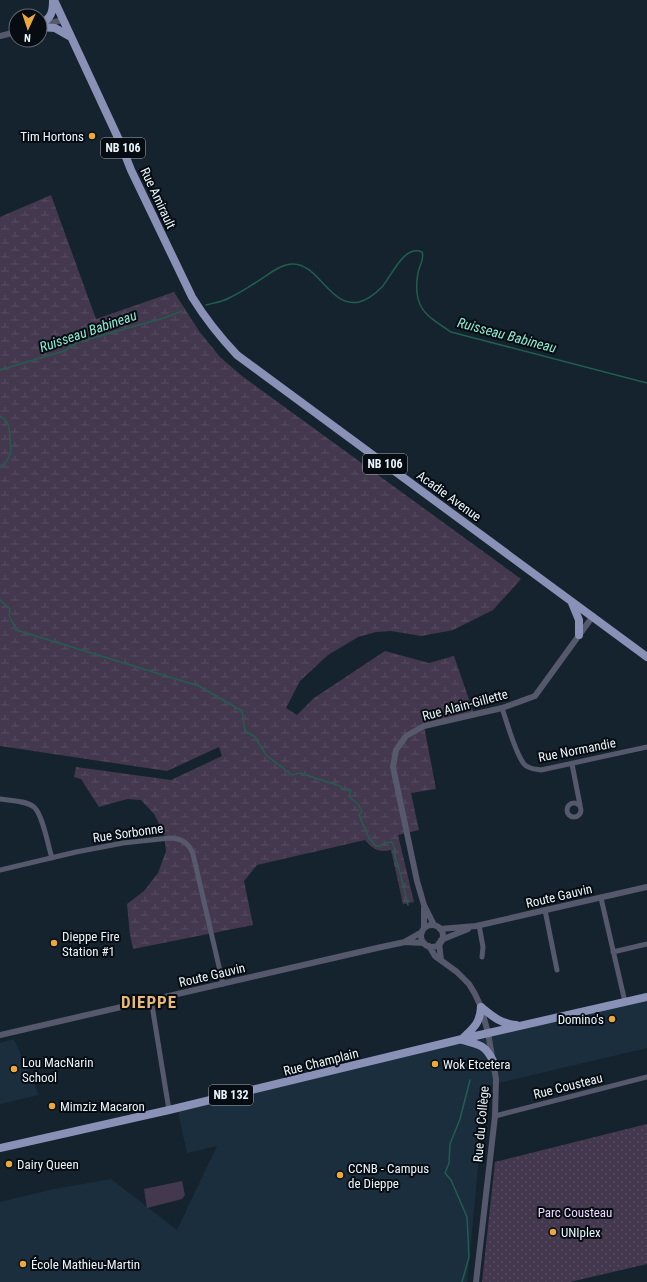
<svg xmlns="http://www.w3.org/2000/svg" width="647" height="1282" font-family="'Roboto Condensed',sans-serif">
  <defs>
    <pattern id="wetland-marsh" width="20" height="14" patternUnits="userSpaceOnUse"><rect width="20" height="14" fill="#44384e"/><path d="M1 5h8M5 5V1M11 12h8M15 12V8" fill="none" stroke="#564c60"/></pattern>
    <pattern id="park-dots" width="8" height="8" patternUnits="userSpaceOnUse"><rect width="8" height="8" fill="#44384e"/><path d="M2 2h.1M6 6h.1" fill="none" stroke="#564c60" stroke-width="1.8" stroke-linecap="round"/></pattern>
  </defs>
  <rect width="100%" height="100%" fill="#15232e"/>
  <path fill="#1a2e3d" d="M647 997V1048L486 1086 467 1282H0V1202L54 1189 111 1179 177 1230 217 1146 187 1153 178 1112 462 1039Z
    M14 1039 39 1095 0 1104V1043Z"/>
  <path fill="url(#wetland-marsh)" d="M51 195 96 319 174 292 199 331 220 357 242 376 521 579 493 610 453 630 421 636 391 631 376 632 358 637 328 655 300 681 286 708 297 715 314 698 385 651 429 663 454 656 474 714 424 726 436 789 411 793 419 830 398 835 414 902 403 904 391 850C378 853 373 849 365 840L257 865 244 881 253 925 133 949 130 935 127 904 144 891 158 873 166 851 164 833 154 814 141 800 127 799 99 807 81 779 74 777 76 767 171 780 222 756 219 747 167 771 0 746V217Z"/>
  <path fill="url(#park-dots)" d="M647 1124V1264L570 1282H482L495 1162Z"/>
  <path fill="#44384e" d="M182 1181 185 1195 182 1199 147 1208 144 1189Z"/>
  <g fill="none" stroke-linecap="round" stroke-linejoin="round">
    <path stroke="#215e50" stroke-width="1.5" d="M206 305C213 303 222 302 229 298 238 294 247 288 255 283 266 277 279 264 293 264 319 264 330 308 359 302 367 300 376 293 382 287 391 277 404 244 422 252 425 259 419 266 418 273 412 307 425 315 451 332L647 383
      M0 370 64 351 78 342 164 318 182 311
      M0 416 6 420 9 427 11 452 7 461 0 467
      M0 600 10 609 9 615 16 630 199 686 242 711 245 731 255 737 266 755 292 775 300 773 340 786 344 790H351L349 797 358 804 362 811 359 815 369 838 376 846H380L384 843 392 842 395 849V857L398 865 408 905
      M462 1282 469 1257 467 1217 451 1180 445 1173 449 1163 450 1144 460 1119 470 1080"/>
    <path stroke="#56596c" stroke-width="5" d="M502 708C507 722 515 753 524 764 528 769 535 769 541 770L647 747
      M572 764 580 805
      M0 799C11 801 25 800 34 807 43 815 48 846 52 858
      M567 810a7 7 0 1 1 14 0a7 7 0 1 1-14 0Z
      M0 870 76 852 123 843 170 838C182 838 189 843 193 854L223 984
      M601 898 625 1002
      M545 910 557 970
      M479 925 483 947 482 957
      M613 952 647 944
      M151 999 169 1110
      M495 1116 647 1077"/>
    <path stroke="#56596c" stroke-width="6" d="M43 25 62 20
      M0 36 16 32
      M434 925 424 905 417 881 393 767 396 750 406 736 424 726 502 708 535 696 593 616
      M421 936a11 11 0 1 1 22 0a11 11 0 1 1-22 0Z
      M424 928V908
      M440 929 476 926 647 887
      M441 940 468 929
      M406 941 422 932
      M439 943 441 960
      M429 946 435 956 457 972 469 984 475 994 481 1007 488 1033 496 1079 495 1116 476 1282
      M0 1035 377 948 405 942 424 943"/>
    <path stroke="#8a91b7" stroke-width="8" d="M54 0 120 142 131 170 192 297C205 318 220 337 237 355L647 657
      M40 24C51 19 53 12 53 1
      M40 27 55 28 69 36
      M572 603 579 620V635
      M481 1007C492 1016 501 1024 516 1025
      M462 1039C473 1028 480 1024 481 1007
      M462 1040C479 1045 485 1044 493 1061
      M0 1148 169 1110 462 1039 647 997"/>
  </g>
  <g fill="#eda83b" stroke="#060c11" stroke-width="1.5">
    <circle cx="92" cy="136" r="4"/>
    <circle cx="54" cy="943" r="4"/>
    <circle cx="612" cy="1019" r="4"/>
    <circle cx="435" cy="1064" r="4"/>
    <circle cx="14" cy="1069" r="4"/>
    <circle cx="52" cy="1106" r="4"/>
    <circle cx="9" cy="1164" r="4"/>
    <circle cx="340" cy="1175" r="4"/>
    <circle cx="553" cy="1232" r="4"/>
    <circle cx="23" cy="1264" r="4"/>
  </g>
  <g text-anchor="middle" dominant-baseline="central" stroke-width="4" stroke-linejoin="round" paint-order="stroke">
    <g fill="#060c11" stroke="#a6aeb5" stroke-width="1">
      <rect x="101" y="138" width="44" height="20" rx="3"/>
      <rect x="363" y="454" width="44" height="20" rx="3"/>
      <rect x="209" y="1085" width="44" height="20" rx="3"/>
    </g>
    <g font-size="12" font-weight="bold" fill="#eaf4fb">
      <text x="123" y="148">NB 106</text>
      <text x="385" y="464">NB 106</text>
      <text x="231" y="1095">NB 132</text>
    </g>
    <g font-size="13" fill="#eaf4fb" stroke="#060c11" text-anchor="start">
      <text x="84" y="136" text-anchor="end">Tim Hortons</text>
      <text x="62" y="936">Dieppe Fire<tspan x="62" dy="15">Station #1</tspan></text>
      <text x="604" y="1019" text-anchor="end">Domino's</text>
      <text x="22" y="1062">Lou MacNarin<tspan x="22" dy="15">School</tspan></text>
      <text x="443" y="1064">Wok Etcetera</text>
      <text x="60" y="1106">Mimziz Macaron</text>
      <text x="17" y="1164">Dairy Queen</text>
      <text x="348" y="1168">CCNB - Campus<tspan x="348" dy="15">de Dieppe</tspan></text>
      <text x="561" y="1232">UNIplex</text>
      <text x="31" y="1264">École Mathieu-Martin</text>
    </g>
    <g font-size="13" fill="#eaf4fb" stroke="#060c11">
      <text transform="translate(158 198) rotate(65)">Rue Amirault</text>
      <text transform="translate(449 496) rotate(36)">Acadie Avenue</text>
      <text transform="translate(465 705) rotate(-15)">Rue Alain-Gillette</text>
      <text transform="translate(577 750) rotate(-11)">Rue Normandie</text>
      <text transform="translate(128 833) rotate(-8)">Rue Sorbonne</text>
      <text transform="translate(559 896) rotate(-13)">Route Gauvin</text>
      <text transform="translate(212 975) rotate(-13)">Route Gauvin</text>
      <text transform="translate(321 1062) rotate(-14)">Rue Champlain</text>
      <text transform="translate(568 1086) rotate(-14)">Rue Cousteau</text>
      <text transform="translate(481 1124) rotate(-85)">Rue du Collège</text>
    </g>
    <g font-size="13" fill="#edd7ff" stroke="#060c11">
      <text x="575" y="1212">Parc Cousteau</text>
    </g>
    <g font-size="14" font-style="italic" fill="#8eecd4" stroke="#060c11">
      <text transform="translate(88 331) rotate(-19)">Ruisseau Babineau</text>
      <text transform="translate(507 335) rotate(15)">Ruisseau Babineau</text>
    </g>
    <g font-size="17" font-weight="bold" letter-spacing="1" fill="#e8b876" stroke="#060c11">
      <text x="149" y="1002">DIEPPE</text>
    </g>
  </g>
  <g transform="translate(28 28) rotate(183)"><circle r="19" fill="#060c11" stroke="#61696f"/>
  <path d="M0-3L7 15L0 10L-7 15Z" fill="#eda83b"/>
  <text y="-6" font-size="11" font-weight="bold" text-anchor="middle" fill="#eaf4fb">N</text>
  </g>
</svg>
